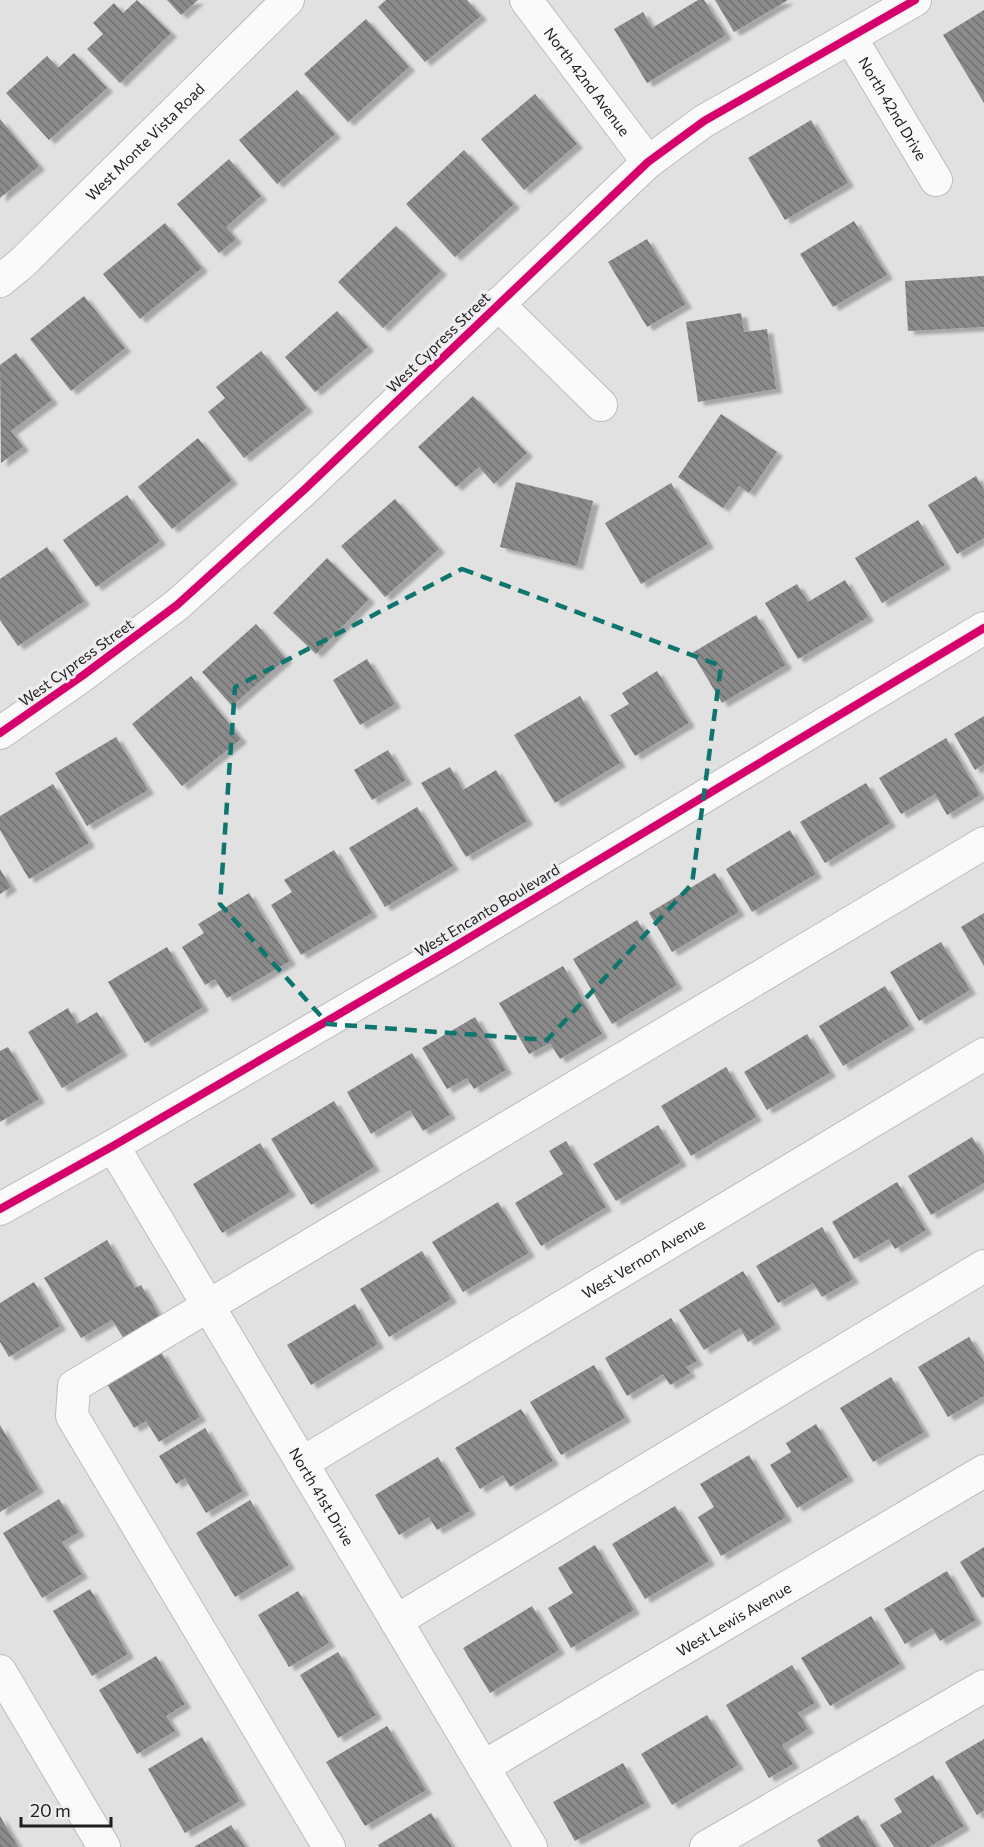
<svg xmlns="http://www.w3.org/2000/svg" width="984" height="1847" font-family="Commissioner,sans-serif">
  <defs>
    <pattern id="building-back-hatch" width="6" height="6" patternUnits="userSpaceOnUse" patternTransform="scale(1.5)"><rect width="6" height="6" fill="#8c8b8c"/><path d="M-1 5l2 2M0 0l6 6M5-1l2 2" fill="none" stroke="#727172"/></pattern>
    <filter id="shadow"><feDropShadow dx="6" dy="4" stdDeviation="1.5" flood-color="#0004"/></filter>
  </defs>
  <rect width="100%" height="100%" fill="#e2e1e2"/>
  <path fill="url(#building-back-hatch)" filter="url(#shadow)" d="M137 0 171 33 120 83 87 49 103 34 93 23 114 3 123 13Z
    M167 0H198L181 15Z
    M386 0H467L481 16 425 62 378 7Z
    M698 0H704L726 35 647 83 614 29 643 12 652 28Z
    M715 0H788L734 32Z
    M984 10V103L943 35Z
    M366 19 409 67 348 122 304 74Z
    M74 53 107 88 49 140 6 93 47 56 58 68Z
    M297 90 335 134 277 184 239 140Z
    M535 94 577 144 524 190 481 139Z
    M0 119 39 166 0 198Z
    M811 120 848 183 785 220 748 158Z
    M464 150 514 204 455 257 406 204Z
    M229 159 261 196 226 227 236 239 219 253 177 204Z
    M854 221 887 275 833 307 800 254Z
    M165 223 202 268 140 319 103 274Z
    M396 226 441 271 383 328 338 282Z
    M647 239 686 304 647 327 608 262Z
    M984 276V327L908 331 905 281Z
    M84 296 125 348 71 391 30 339Z
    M337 311 368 347 315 392 285 357Z
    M741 313 744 332 767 329 776 389 698 402 686 322Z
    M261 351 307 408 244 458 208 412 225 398 216 387Z
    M16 353 52 400 11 431 23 447 1 463 0 365Z
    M473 396 527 453 494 484 479 467 456 487 418 447Z
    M721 414 777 452 749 493 739 486 723 508 678 477Z
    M198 438 232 480 172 529 138 487Z
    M976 476 984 490V538L957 554 928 505Z
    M516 482 593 501 577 566 500 547Z
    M671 483 708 544 641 584 605 523Z
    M127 495 160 541 96 587 63 540Z
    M395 499 439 549 385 597 341 546Z
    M918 520 945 565 882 603 855 558Z
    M47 547 84 601 18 646 0 620V579Z
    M327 558 369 599 316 654 273 613Z
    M845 580 868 617 798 659 765 603 797 584 808 602Z
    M756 615 786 665 722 703 692 653Z
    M256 624 286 659 232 706 202 672Z
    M367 659 395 704 360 725 333 680Z
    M657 671 689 723 635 756 610 715 629 704 622 693Z
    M191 676 241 739 182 786 132 724Z
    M580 696 620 763 555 803 514 735Z
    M984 716V764L975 770 954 734Z
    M116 737 148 790 87 826 55 773Z
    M946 738 980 795 947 815 935 794 901 814 879 778Z
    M388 750 406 780 372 800 354 770Z
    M450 767 463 790 496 770 527 821 466 857 421 783Z
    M866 783 890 823 825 863 800 822Z
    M53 784 89 843 29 879 0 830V816Z
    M417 807 453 866 385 907 349 848Z
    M790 830 816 874 752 912 726 869Z
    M334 850 372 913 301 955 271 905 292 892 284 880Z
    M0 869 11 887 0 894Z
    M715 873 739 912 672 952 649 913Z
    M249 893 290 961 227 998 215 979 205 985 182 947 204 933 198 924Z
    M984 913V966L961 927Z
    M637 920 677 985 612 1024 573 959Z
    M941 942 970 990 919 1021 890 972Z
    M167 947 203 1007 145 1043 108 982Z
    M563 966 602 1034 560 1059 550 1043 529 1054 499 1003Z
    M885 986 909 1026 843 1066 819 1026Z
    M68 1008 77 1024 97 1012 122 1052 62 1088 28 1032Z
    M475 1017 506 1070 474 1089 467 1078 447 1089 422 1048Z
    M807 1034 830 1073 767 1110 744 1072Z
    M8 1047 39 1099 0 1122V1051Z
    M412 1053 450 1115 423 1131 410 1110 371 1134 347 1092Z
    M726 1067 756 1117 691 1156 661 1106Z
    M334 1101 374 1167 311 1205 271 1139Z
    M658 1125 681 1162 616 1201 593 1164Z
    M972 1137 984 1156V1183L931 1215 908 1176Z
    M566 1141 606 1207 541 1246 515 1203 563 1174 549 1151Z
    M260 1143 290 1192 222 1233 193 1184Z
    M897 1182 926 1230 895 1249 889 1239 854 1259 832 1222Z
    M498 1202 529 1253 463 1292 432 1242Z
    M822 1227 853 1279 822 1297 813 1283 778 1303 756 1266Z
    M107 1240 135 1288 141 1285 160 1317 124 1339 112 1320 81 1338 44 1278Z
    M422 1251 451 1299 389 1337 360 1289Z
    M743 1271 775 1325 748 1342 740 1328 704 1350 679 1310Z
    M34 1282 60 1326 9 1357 0 1342V1303Z
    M355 1304 378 1344 311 1385 287 1345Z
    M671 1318 697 1361 686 1367 690 1373 670 1385 663 1374 627 1396 605 1358Z
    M969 1337 984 1362V1396L948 1417 918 1367Z
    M161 1352 200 1417 159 1442 146 1421 134 1428 107 1384Z
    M594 1365 625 1418 561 1455 530 1402Z
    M891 1377 924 1432 873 1462 840 1408Z
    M521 1409 553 1461 510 1487 503 1475 480 1489 455 1448Z
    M816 1424 848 1477 797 1508 770 1465 791 1452 786 1443Z
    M0 1425 38 1489 0 1512Z
    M205 1428 243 1491 206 1513 185 1478 176 1484 159 1456Z
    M749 1455 786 1517 721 1556 698 1517 714 1507 700 1484Z
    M438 1457 470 1511 437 1530 429 1517 399 1535 375 1495Z
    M59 1499 79 1532 62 1542 82 1574 42 1598 3 1533Z
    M250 1500 289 1565 235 1597 196 1533Z
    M675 1506 709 1561 645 1599 612 1544Z
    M595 1545 634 1610 571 1648 548 1608 573 1593 558 1568Z
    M984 1547V1597L982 1598 960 1562Z
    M947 1571 976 1620 940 1641 932 1628 905 1644 884 1609Z
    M90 1589 128 1654 92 1676 53 1611Z
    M298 1591 329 1643 289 1667 258 1615Z
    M532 1606 559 1650 490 1693 463 1648Z
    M871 1616 900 1664 830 1706 801 1658Z
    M338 1652 376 1715 338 1738 300 1675Z
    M156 1656 185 1704 166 1716 175 1731 137 1754 99 1690Z
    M792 1665 815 1703 798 1713 808 1729 782 1745 793 1764 769 1778 726 1705Z
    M707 1715 738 1765 672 1805 641 1754Z
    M387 1726 426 1790 365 1826 326 1762Z
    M202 1737 240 1801 185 1833 148 1769Z
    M984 1739V1810L977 1815 945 1762Z
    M623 1763 645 1803 575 1841 553 1802Z
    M933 1775 964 1826 929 1847H894L880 1825 902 1812 894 1799Z
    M431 1813 452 1847H380L378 1845Z
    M858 1815 877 1847H821L817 1840Z
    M0 1816 18 1847H0Z
    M231 1825 245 1847H194Z"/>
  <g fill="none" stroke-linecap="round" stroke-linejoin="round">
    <g stroke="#bdbcbd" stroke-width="34">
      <g id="minor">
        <path id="s1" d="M526 0 648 162"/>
        <path id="s2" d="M851 38 936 180"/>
        <path id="s3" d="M0 281 22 263 288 0"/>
        <path d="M498 304 601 405"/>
        <path d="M0 733 82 676 177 605 305 489 648 162 704 121 915 0"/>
        <path id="s4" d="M113 1146 531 1847"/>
        <path d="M0 1209 113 1146 447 951 984 628"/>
        <path id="s5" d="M302 1463 984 1054"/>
        <path d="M396 1621 984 1266"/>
        <path d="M0 1671 104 1847"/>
        <path id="s6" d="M483 1767 984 1471"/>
        <path d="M329 1847 72 1416 74 1386 984 843"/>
        <path d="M706 1847 984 1686"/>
      </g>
    </g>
    <use href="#minor" stroke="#fbfafb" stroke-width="32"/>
    <g stroke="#f0edf0" stroke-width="11">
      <path id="cycleway" d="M0 733 82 676 177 605 305 489 648 162 704 121 915 0
        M0 1209 113 1146 447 951 984 628"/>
    </g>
    <use href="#cycleway" stroke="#d6006c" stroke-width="8"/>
  </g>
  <path fill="none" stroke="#0f766e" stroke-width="4.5" stroke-dasharray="12 8" stroke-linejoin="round" d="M462 569 721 666 692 884 547 1040 328 1024 220 904 235 687Z"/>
  <g text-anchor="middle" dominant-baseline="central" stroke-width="6" stroke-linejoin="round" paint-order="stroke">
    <g font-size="15" fill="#1f1e1f" stroke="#f0edf0">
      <text stroke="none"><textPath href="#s1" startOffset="102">North 42nd Avenue</textPath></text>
      <text stroke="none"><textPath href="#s2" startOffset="82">North 42nd Drive</textPath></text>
      <text stroke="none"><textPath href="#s3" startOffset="201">West Monte Vista Road</textPath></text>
      <text transform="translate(438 342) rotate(-44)">West Cypress Street</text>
      <text transform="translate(76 662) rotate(-36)">West Cypress Street</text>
      <text transform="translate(487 910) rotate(-31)">West Encanto Boulevard</text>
      <text stroke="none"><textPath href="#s5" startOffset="398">West Vernon Avenue</textPath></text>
      <text stroke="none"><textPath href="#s4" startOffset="408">North 41st Drive</textPath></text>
      <text stroke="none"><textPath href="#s6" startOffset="291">West Lewis Avenue</textPath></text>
    </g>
  </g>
  <path d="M21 1817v9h90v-9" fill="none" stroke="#1f1e1f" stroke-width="3"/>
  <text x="30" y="1817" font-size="18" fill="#1f1e1f" stroke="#f0edf0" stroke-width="4.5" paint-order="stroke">20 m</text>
</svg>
